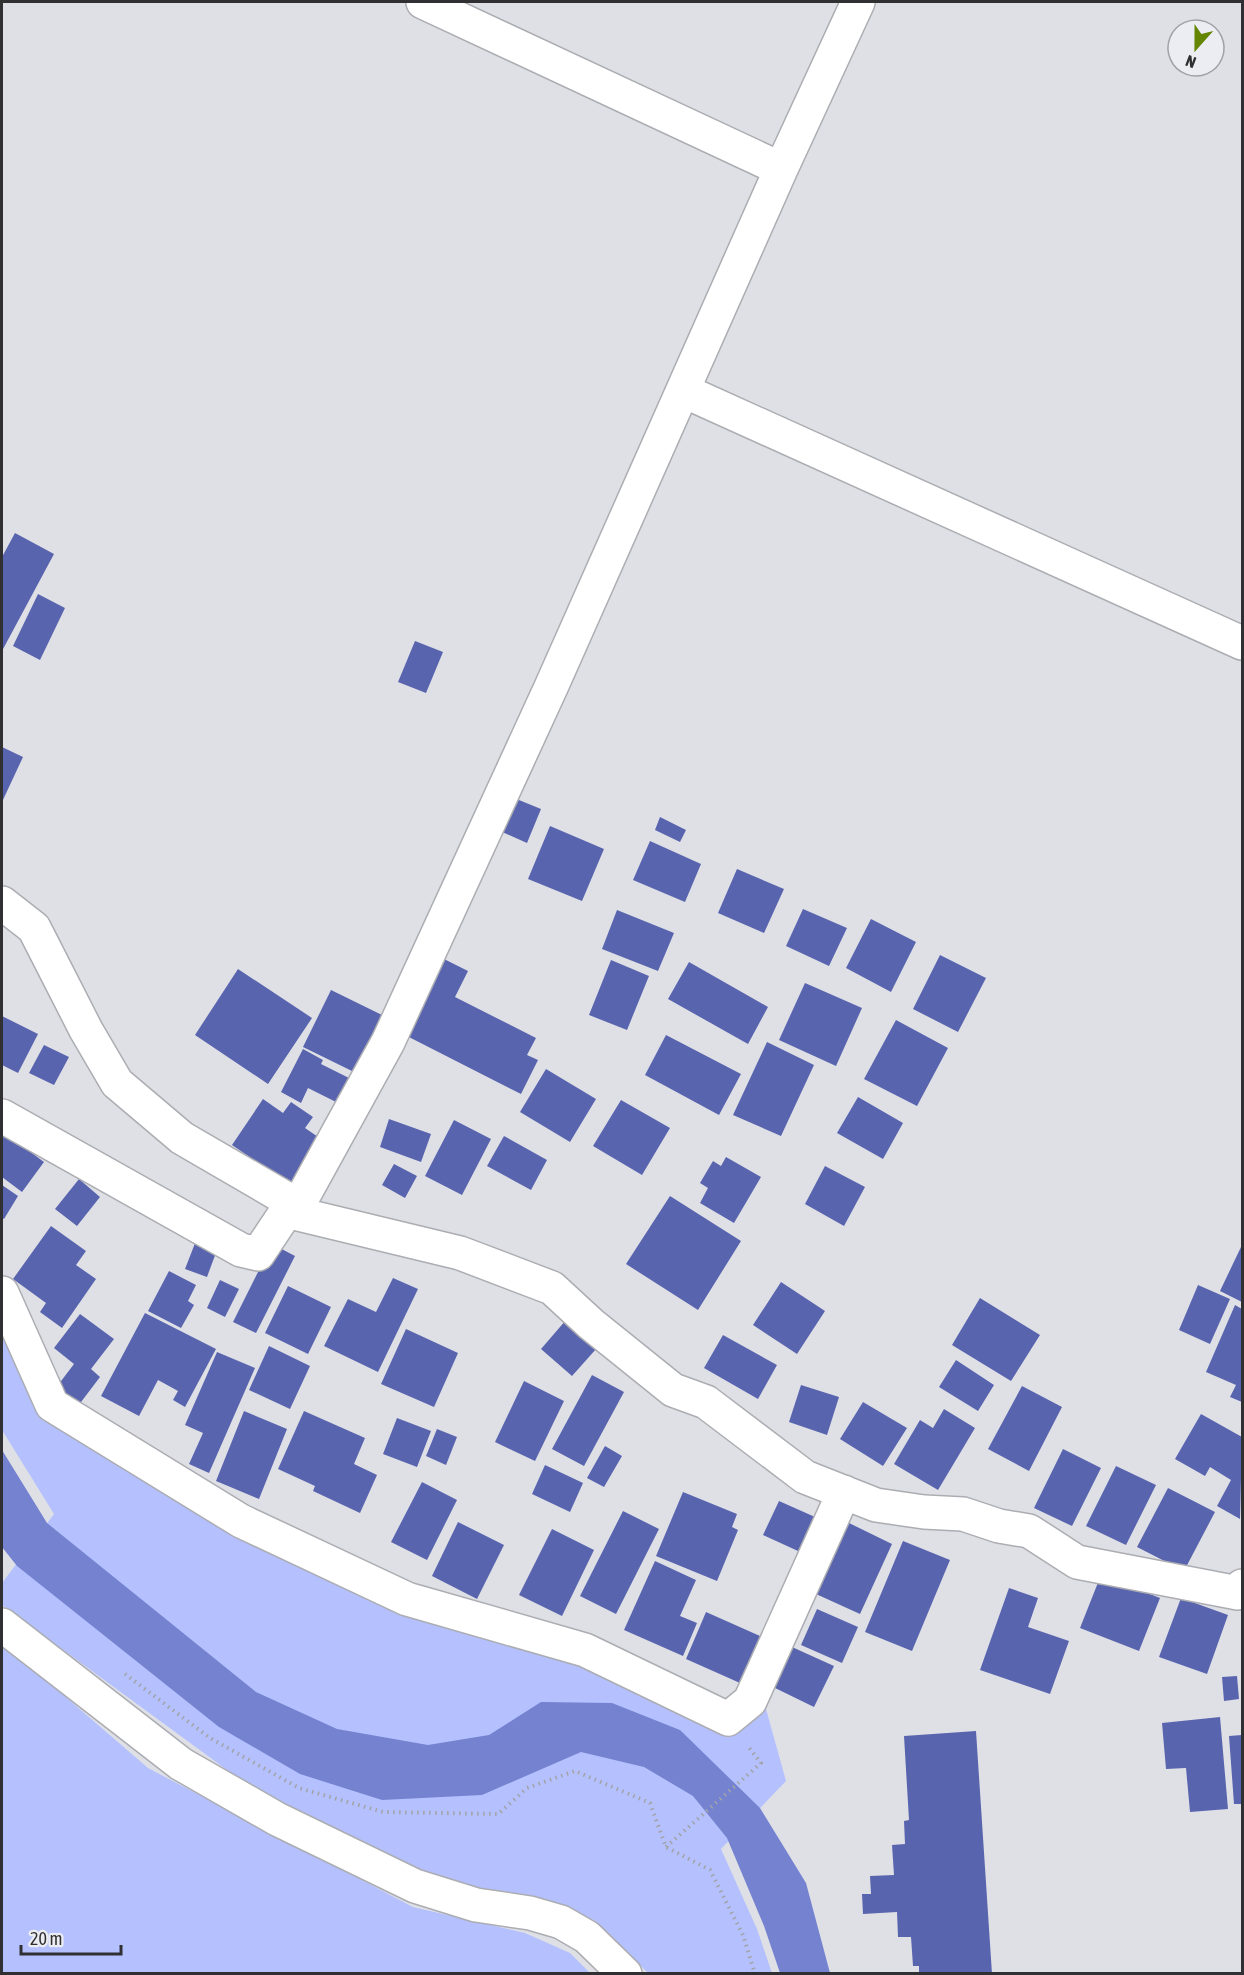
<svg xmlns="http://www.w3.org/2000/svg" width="1244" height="1975" font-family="'Asap Condensed',sans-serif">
  <rect width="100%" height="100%" fill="#dfe0e5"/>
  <path fill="#b4c1fe" d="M2 1331 45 1416 599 1669 724 1732 766 1709 786 1781 721 1849 757 1929 772 1973H648L594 1920 538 1898 448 1884 257 1792 2 1605V1583L54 1514 2 1430Z
    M2 1642 148 1768 413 1907 525 1933 570 1953 590 1973H2Z"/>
  <path fill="#7482d0" d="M2 1450 47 1523 256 1692 337 1729 428 1745 489 1735 541 1702 612 1703 680 1730 760 1808 806 1883 830 1973H780L764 1926 727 1838 693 1796 644 1767 581 1752 482 1795 382 1800 300 1774 219 1727 17 1566 2 1547Z"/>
  <path fill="#5964af" d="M15 533 54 554 2 651V557Z
    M38 594 65 608 40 660 13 646Z
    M415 641 443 652 426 693 398 682Z
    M2 747 23 757 2 802Z
    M514 798 541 809 527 843 500 831Z
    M660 817 686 830 680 842 655 830Z
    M550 826 604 849 582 901 528 879Z
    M650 841 701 864 685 902 633 880Z
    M737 869 784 889 764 933 718 913Z
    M803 909 847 928 829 966 786 946Z
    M617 910 674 933 658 971 602 949Z
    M871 919 916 942 891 992 846 968Z
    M940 955 986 978 958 1032 913 1009Z
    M440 957 468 971 455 997 536 1038 527 1055 538 1060 521 1094 401 1033Z
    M611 960 649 976 627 1030 589 1015Z
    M689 962 768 1007 748 1044 668 999Z
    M238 969 312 1018 268 1084 195 1035Z
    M805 983 862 1008 836 1066 779 1040Z
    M331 990 382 1015 354 1072 303 1047Z
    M2 1016 38 1034 18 1073 2 1065Z
    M896 1020 948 1048 917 1106 864 1079Z
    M666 1035 741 1074 719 1115 645 1075Z
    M767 1042 814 1065 781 1136 733 1115Z
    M44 1045 69 1057 54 1085 29 1073Z
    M303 1049 323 1060 321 1064 351 1079 338 1103 308 1088 301 1103 281 1092Z
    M546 1069 596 1099 570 1142 520 1112Z
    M858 1097 903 1123 883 1159 837 1133Z
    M263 1099 283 1113 291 1102 313 1117 305 1128 324 1141 293 1186 232 1145Z
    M621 1100 670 1128 642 1175 593 1146Z
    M389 1119 431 1134 421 1162 380 1147Z
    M454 1120 491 1139 462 1195 425 1176Z
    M2 1131 44 1162 22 1192 2 1177Z
    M504 1136 547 1160 531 1190 487 1166Z
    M726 1157 761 1177 734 1223 700 1203 708 1188 700 1183 713 1161 721 1166Z
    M394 1164 417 1176 405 1198 382 1185Z
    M825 1166 865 1187 844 1226 805 1204Z
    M79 1179 100 1197 77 1226 55 1209Z
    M2 1185 18 1196 4 1219 2 1218Z
    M670 1196 741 1241 698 1310 626 1264Z
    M51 1226 86 1251 76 1265 96 1279 62 1328 40 1312 46 1303 13 1279Z
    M199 1233 220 1242 207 1277 185 1269Z
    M272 1244 295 1256 256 1333 233 1322Z
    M1241 1247 1242 1248V1302L1220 1291Z
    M169 1271 196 1285 188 1301 194 1305 181 1328 148 1311Z
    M393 1278 418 1289 378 1372 324 1346 348 1299 376 1312Z
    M220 1280 239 1289 225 1317 207 1308Z
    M781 1282 825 1311 797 1354 753 1325Z
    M1198 1285 1230 1299 1210 1344 1179 1330Z
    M288 1286 331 1307 308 1354 265 1333Z
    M980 1298 1040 1335 1011 1381 952 1345Z
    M1235 1305 1242 1309V1402L1230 1397 1236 1385 1206 1372Z
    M145 1313 216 1349 185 1407 173 1400 178 1391 158 1380 139 1416 101 1396Z
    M80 1314 114 1339 91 1369 100 1377 78 1406 55 1389 74 1364 54 1348Z
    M566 1320 597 1348 572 1376 541 1349Z
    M406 1329 458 1353 434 1407 381 1384Z
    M723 1335 777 1365 758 1399 704 1368Z
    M269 1346 310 1366 290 1409 249 1390Z
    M217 1352 255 1368 209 1473 189 1464 203 1433 185 1425Z
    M956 1360 994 1385 978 1411 939 1387Z
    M592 1375 624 1392 584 1466 552 1449Z
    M524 1381 564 1401 535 1461 495 1442Z
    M801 1385 839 1397 827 1435 789 1422Z
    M1022 1386 1062 1407 1029 1471 988 1449Z
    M863 1402 907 1428 883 1466 840 1439Z
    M944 1409 975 1428 938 1490 894 1464 920 1420 933 1428Z
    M244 1411 287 1429 259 1499 216 1481Z
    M304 1411 365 1438 354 1464 377 1475 360 1513 313 1491 315 1486 278 1469Z
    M1201 1414 1242 1437 1240 1519 1217 1506 1231 1480 1210 1467 1205 1476 1175 1459Z
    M397 1418 431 1431 417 1467 383 1454Z
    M437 1429 457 1437 446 1465 426 1456Z
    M605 1446 622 1456 604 1487 587 1478Z
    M1063 1449 1101 1468 1072 1526 1034 1508Z
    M545 1465 583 1483 570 1512 532 1494Z
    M1116 1466 1156 1485 1126 1545 1086 1526Z
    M422 1482 457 1500 427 1560 391 1542Z
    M1168 1488 1215 1512 1184 1571 1137 1547Z
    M683 1492 737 1514 732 1527 738 1530 717 1581 656 1556Z
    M779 1501 815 1517 798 1551 763 1535Z
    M623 1511 659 1529 616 1614 580 1596Z
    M458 1522 504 1545 477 1599 432 1576Z
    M849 1523 892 1544 860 1614 816 1594Z
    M552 1529 594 1550 562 1616 519 1595Z
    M903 1541 950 1560 912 1651 865 1632Z
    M655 1561 696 1580 680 1616 697 1623 683 1656 624 1630Z
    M1101 1575 1160 1598 1139 1651 1080 1628Z
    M1009 1588 1038 1598 1028 1627 1069 1641 1050 1694 980 1670Z
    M1181 1598 1228 1615 1207 1674 1159 1657Z
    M817 1609 858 1627 842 1663 801 1645Z
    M706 1612 760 1636 740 1683 686 1659Z
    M792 1647 834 1666 814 1707 773 1687Z
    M1237 1676 1239 1699 1224 1701 1222 1677Z
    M1220 1717 1228 1809 1190 1812 1186 1768 1166 1769 1162 1723Z
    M976 1731 992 1974H919V1966H913L911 1937H898L897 1912 863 1914 862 1894H871L870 1876 894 1875 892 1845 905 1844 904 1821 909 1820 904 1736Z
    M1242 1735V1804H1234L1229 1736Z"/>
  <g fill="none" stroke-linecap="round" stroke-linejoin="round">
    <g stroke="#acadb2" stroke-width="36">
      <path id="minor" d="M423 2 781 169
        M684 391 1242 643
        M2 903 34 928 86 1030 117 1083 182 1138 299 1206
        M2 1116 241 1250 258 1254 284 1215 294 1213 460 1253 552 1288 591 1324 673 1390 706 1402 805 1477 876 1505 924 1512 963 1514 999 1526 1029 1531 1077 1562 1238 1593 1242 1586
        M294 1213 388 1042 552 685 781 169 858 2
        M2 1293 52 1405 241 1521 407 1599 585 1650 728 1719 750 1701 844 1492
        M2 1625 181 1764 277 1819 415 1886 476 1905 530 1913 561 1922 587 1937 625 1974"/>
    </g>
    <path stroke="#a2a3a7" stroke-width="4" stroke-dasharray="1.5 4.5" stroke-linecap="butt" d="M125 1674 210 1738 299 1788 383 1812 498 1814 527 1788 575 1771 650 1803 666 1847 710 1870 743 1935 755 1974
      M666 1847 761 1763 747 1745"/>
    <use href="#minor" stroke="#fff" stroke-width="33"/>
  </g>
  <rect width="1244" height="1975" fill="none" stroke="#303032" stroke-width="6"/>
  <g transform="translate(1196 48) rotate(201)"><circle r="28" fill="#ecedf2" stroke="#a1a1a5" stroke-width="1.5"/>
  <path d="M0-4.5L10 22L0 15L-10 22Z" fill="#648500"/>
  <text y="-9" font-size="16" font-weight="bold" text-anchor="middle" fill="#303032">N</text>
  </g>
  <path d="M21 1945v9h100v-9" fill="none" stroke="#303032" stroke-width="3"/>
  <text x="30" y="1945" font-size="18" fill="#303032" stroke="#ecedf2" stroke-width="4.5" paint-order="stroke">20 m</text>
</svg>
